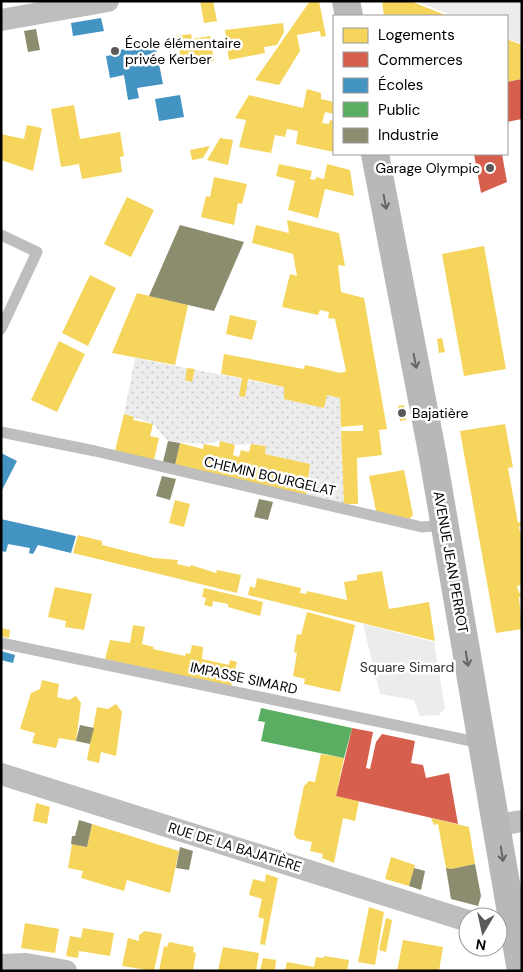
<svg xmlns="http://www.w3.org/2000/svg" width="523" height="972" font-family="'DM Sans',sans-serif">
  <defs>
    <pattern id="grass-dots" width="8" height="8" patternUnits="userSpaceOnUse" patternTransform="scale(1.25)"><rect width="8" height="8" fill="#ececec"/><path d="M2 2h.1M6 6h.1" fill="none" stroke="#c9c9c9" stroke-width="1.8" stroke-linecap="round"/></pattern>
  </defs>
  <rect width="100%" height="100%" fill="#fff"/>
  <path fill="url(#grass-dots)" d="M135 358 284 387V399L324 408 327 395 340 398 344 504 306 495 310 464 265 454 266 446 251 444 235 445 220 441 204 444 168 441 153 424 124 414Z"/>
  <path fill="#ececec" d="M416 1H522V44L507 38V16H453Z
    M363 624 434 642 445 708 439 715 420 716 414 700 380 694Z"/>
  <path fill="#f6d55c" d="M200 1H213L217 21 204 23Z
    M310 1H319L326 36 321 37 320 31 297 35 300 51 279 85 255 80Z
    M382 1H410L448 16H384Z
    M283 23 284 32 277 45 264 47 265 53 229 60 225 30Z
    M191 34 192 39 210 36 214 61 182 66 177 36Z
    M507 39 522 45V79L507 82Z
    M307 89 321 93V99L334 102V114L325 112 322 123 329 124 330 120 334 121V152L296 144 298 131 287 129 285 137 275 135 271 153 239 147 246 120 235 118 249 95 303 108Z
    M74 105 80 139 120 132 124 156 120 157 122 172 82 179 79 164 61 167 51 109Z
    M27 125 42 128 33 171 1 160V134L24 139Z
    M220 138 233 140 228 165 207 160Z
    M210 146 203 158 192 160 190 150Z
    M279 164 312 171 310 179 315 180 316 177 324 179 327 164 350 170 354 196 325 189 318 218 288 210 295 181 276 176Z
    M214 177 247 184 242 204 238 203 234 225 201 217 206 196 210 197Z
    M127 197 154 210 131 257 104 244Z
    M287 220 339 233 345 266 338 265 341 292 364 298 387 429 379 430 382 455 357 458 358 504H344L341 431H363V425L341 427 340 398 327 395 324 408 284 399V387L248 379 245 397 239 396 242 378 221 374 224 354 304 369 305 365 341 373 346 371 335 319 328 318 329 312 320 310 318 315 282 307 290 274 297 276 293 254 252 243 256 225 289 233Z
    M484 246 506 369 464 376 442 254Z
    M90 275 116 288 88 346 62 333Z
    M137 293 188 305 175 365 112 353Z
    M230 315 257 321 252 340 226 334Z
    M442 338 445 352 439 353 437 339Z
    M59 341 85 354 57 412 31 400Z
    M187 368 195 369 192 382 185 380Z
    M404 405 406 420 400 421 398 406Z
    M124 414 134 417 133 420 153 424 150 436 159 438 154 460 115 451Z
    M505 424 513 467 508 468 518 523 521 522 522 525 519 527 522 540V585L517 586 519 593H522V596L519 597 522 629 496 633 460 431Z
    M220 441 235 445 233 455 239 457 241 450 249 452 251 444 266 446 265 454 310 464 306 495 175 465 180 443 203 449 204 444 219 447Z
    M404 470 413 515 409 519 376 511 369 476Z
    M175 500 190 504 184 527 169 523Z
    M78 535 102 541V545L154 558 178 560 177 564 190 567 191 565 216 573 217 570 241 575 237 593 73 553Z
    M382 571 389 609 429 602 435 641 248 595 250 586 255 588 257 578 301 588 300 593 306 594 307 591 347 600 344 582 357 580V575Z
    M55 587 92 594 84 630 65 627 66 621 48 617Z
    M204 588 263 602 260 616 228 607V604L213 601 212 607 204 605 206 598 202 597Z
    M307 612 355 625 340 692 304 684 305 679 293 676 297 653 294 652 297 634 301 635Z
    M133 625 145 627 142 644 154 647 153 649 185 656 186 653 190 654 192 645 203 647 202 659 229 665 230 660 237 662 231 687 105 659 110 640 130 643Z
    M1 628 10 630 9 638 1 636Z
    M42 680 59 684 57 697 69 700 76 696 81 703 76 741 59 738 56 748 32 743 35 733 20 729 31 693 40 689Z
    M116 704 122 712 116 756 101 752 99 763 87 760 97 707 108 709Z
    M321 754 344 758 336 796 359 801 355 821 343 818 334 863 322 858 323 854 310 851 312 842 297 839 294 834 304 786 309 781 315 782Z
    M36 803 50 807 47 824 33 821Z
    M431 818 469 827 475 864 451 869 446 868 438 824 434 825Z
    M92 824 179 851 170 893 127 880 124 891 81 878 83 871 68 868 72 844 87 847Z
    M391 857 415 865 409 886 385 879Z
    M266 874 278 878 265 945 260 944 264 919 258 917 262 899 249 895 253 879 265 882Z
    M369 907 384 912 375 965 358 962Z
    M386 918 392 920 386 952 379 950Z
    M25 923 59 929 55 953 21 948Z
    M83 928 114 933 110 956 79 951 78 958 66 956 70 936 81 938Z
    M145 931 162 934 154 971 122 966 128 938 139 941V935Z
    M403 940 443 947 439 971H397Z
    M169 942 194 947 193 952 196 953 193 971H159L164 946 167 947Z
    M223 947 259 953 256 971H218Z
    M324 956 349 960 347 971H285L287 962 314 967 316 957 323 958Z
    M263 958 276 960 275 971H260Z"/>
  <path fill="#d6604d" d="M522 79V119L507 122V82Z
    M474 154H502L507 182 481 193Z
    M352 728 373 732 366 768 370 769 376 742 382 734 415 741 411 763 423 765 426 778 449 773 458 824 336 796Z"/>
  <path fill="#4393c3" d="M101 18 104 31 73 36 71 23Z
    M155 44 163 84 137 88 139 98 128 100 124 75 110 78 106 56 119 54V50Z
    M180 95 184 117 159 121 155 99Z
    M1 453 17 461 1 492Z
    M1 519 76 536 71 553 38 545 33 554 29 553 30 548 8 544 6 552 1 551Z
    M1 651 15 655 13 663 1 660Z"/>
  <path fill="#5aae61" d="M261 708 352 728 344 758 261 741 265 722 258 721Z"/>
  <path fill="#8c8c6e" d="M36 29 40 50 28 52 24 31Z
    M180 225 244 242 214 311 149 296Z
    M168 441 180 443 175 465 163 462Z
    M162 476 176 479 170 500 156 496Z
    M259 499 273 502 268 520 254 517Z
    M80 725 94 728 90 744 76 741Z
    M79 820 92 824 87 847 71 844 72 836H75Z
    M180 847 193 851 189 870 176 868Z
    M475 864 481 896 478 906 451 899 446 868 451 869Z
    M414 868 425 871 421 890 409 886Z"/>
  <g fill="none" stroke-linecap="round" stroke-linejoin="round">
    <path stroke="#bebebe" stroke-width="11" d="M1 235 37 252 1 329
      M1 432 95 451 422 527 445 525
      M1 643 481 743"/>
    <path stroke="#bebebe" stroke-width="22" d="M1 20 108 1
      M1 774 468 921
      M497 825 522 821
      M1 965 26 964 66 971"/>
    <path stroke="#b8b8b8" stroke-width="28" d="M346 1 349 16
      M375 154 433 457 521 971"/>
  </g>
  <defs><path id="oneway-shaft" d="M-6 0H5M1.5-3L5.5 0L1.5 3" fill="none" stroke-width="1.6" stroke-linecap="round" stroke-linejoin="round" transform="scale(1.25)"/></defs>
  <g stroke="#656565">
    <use href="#oneway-shaft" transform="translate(385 202) rotate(79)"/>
    <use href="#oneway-shaft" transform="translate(415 361) rotate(79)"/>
    <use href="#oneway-shaft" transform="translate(467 659) rotate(81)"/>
    <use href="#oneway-shaft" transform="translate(502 854) rotate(81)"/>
  </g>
  <g fill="#595959" stroke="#fff" stroke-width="2">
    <circle cx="115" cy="51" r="5"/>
    <circle cx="490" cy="168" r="5"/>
    <circle cx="402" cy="413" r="5"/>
  </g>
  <g text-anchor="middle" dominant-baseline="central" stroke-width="5" stroke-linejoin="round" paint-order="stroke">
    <g font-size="14" fill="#000" stroke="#fff" text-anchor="start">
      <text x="125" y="43">École élémentaire<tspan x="125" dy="16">privée Kerber</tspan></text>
      <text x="480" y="168" text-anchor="end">Garage Olympic</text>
      <text x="412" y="413">Bajatière</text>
    </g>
    <g font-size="14" fill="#000" stroke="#fff">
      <text transform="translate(270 476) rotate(13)">CHEMIN BOURGELAT</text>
      <text transform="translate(451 562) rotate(80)">AVENUE JEAN PERROT</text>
      <text transform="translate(244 678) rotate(12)">IMPASSE SIMARD</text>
      <text transform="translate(235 847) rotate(17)">RUE DE LA BAJATIÈRE</text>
    </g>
    <g font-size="14" fill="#333" stroke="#fff">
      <text x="407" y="667">Square Simard</text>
    </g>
  </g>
  <rect width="523" height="972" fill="none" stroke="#000000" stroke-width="5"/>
  <rect x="333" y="15" width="175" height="140" fill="#ffffff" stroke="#999999"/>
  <rect x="343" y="28" width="25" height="15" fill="#f6d55c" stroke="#999999"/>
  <text x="378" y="40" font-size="15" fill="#000000">Logements</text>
  <rect x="343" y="52" width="25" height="15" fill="#d6604d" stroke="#999999"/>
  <text x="378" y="65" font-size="15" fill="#000000">Commerces</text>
  <rect x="343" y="78" width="25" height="15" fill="#4393c3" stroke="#999999"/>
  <text x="378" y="90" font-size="15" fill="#000000">Écoles</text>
  <rect x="343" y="102" width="25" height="15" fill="#5aae61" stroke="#999999"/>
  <text x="378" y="115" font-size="15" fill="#000000">Public</text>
  <rect x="343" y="128" width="25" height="15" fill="#8c8c6e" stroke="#999999"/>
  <text x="378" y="140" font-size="15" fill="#000000">Industrie</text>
  <g transform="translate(483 932) rotate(189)"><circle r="24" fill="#ffffff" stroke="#999999"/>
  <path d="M0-4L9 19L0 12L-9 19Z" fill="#595959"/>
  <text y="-8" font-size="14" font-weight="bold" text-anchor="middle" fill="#000000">N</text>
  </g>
</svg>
